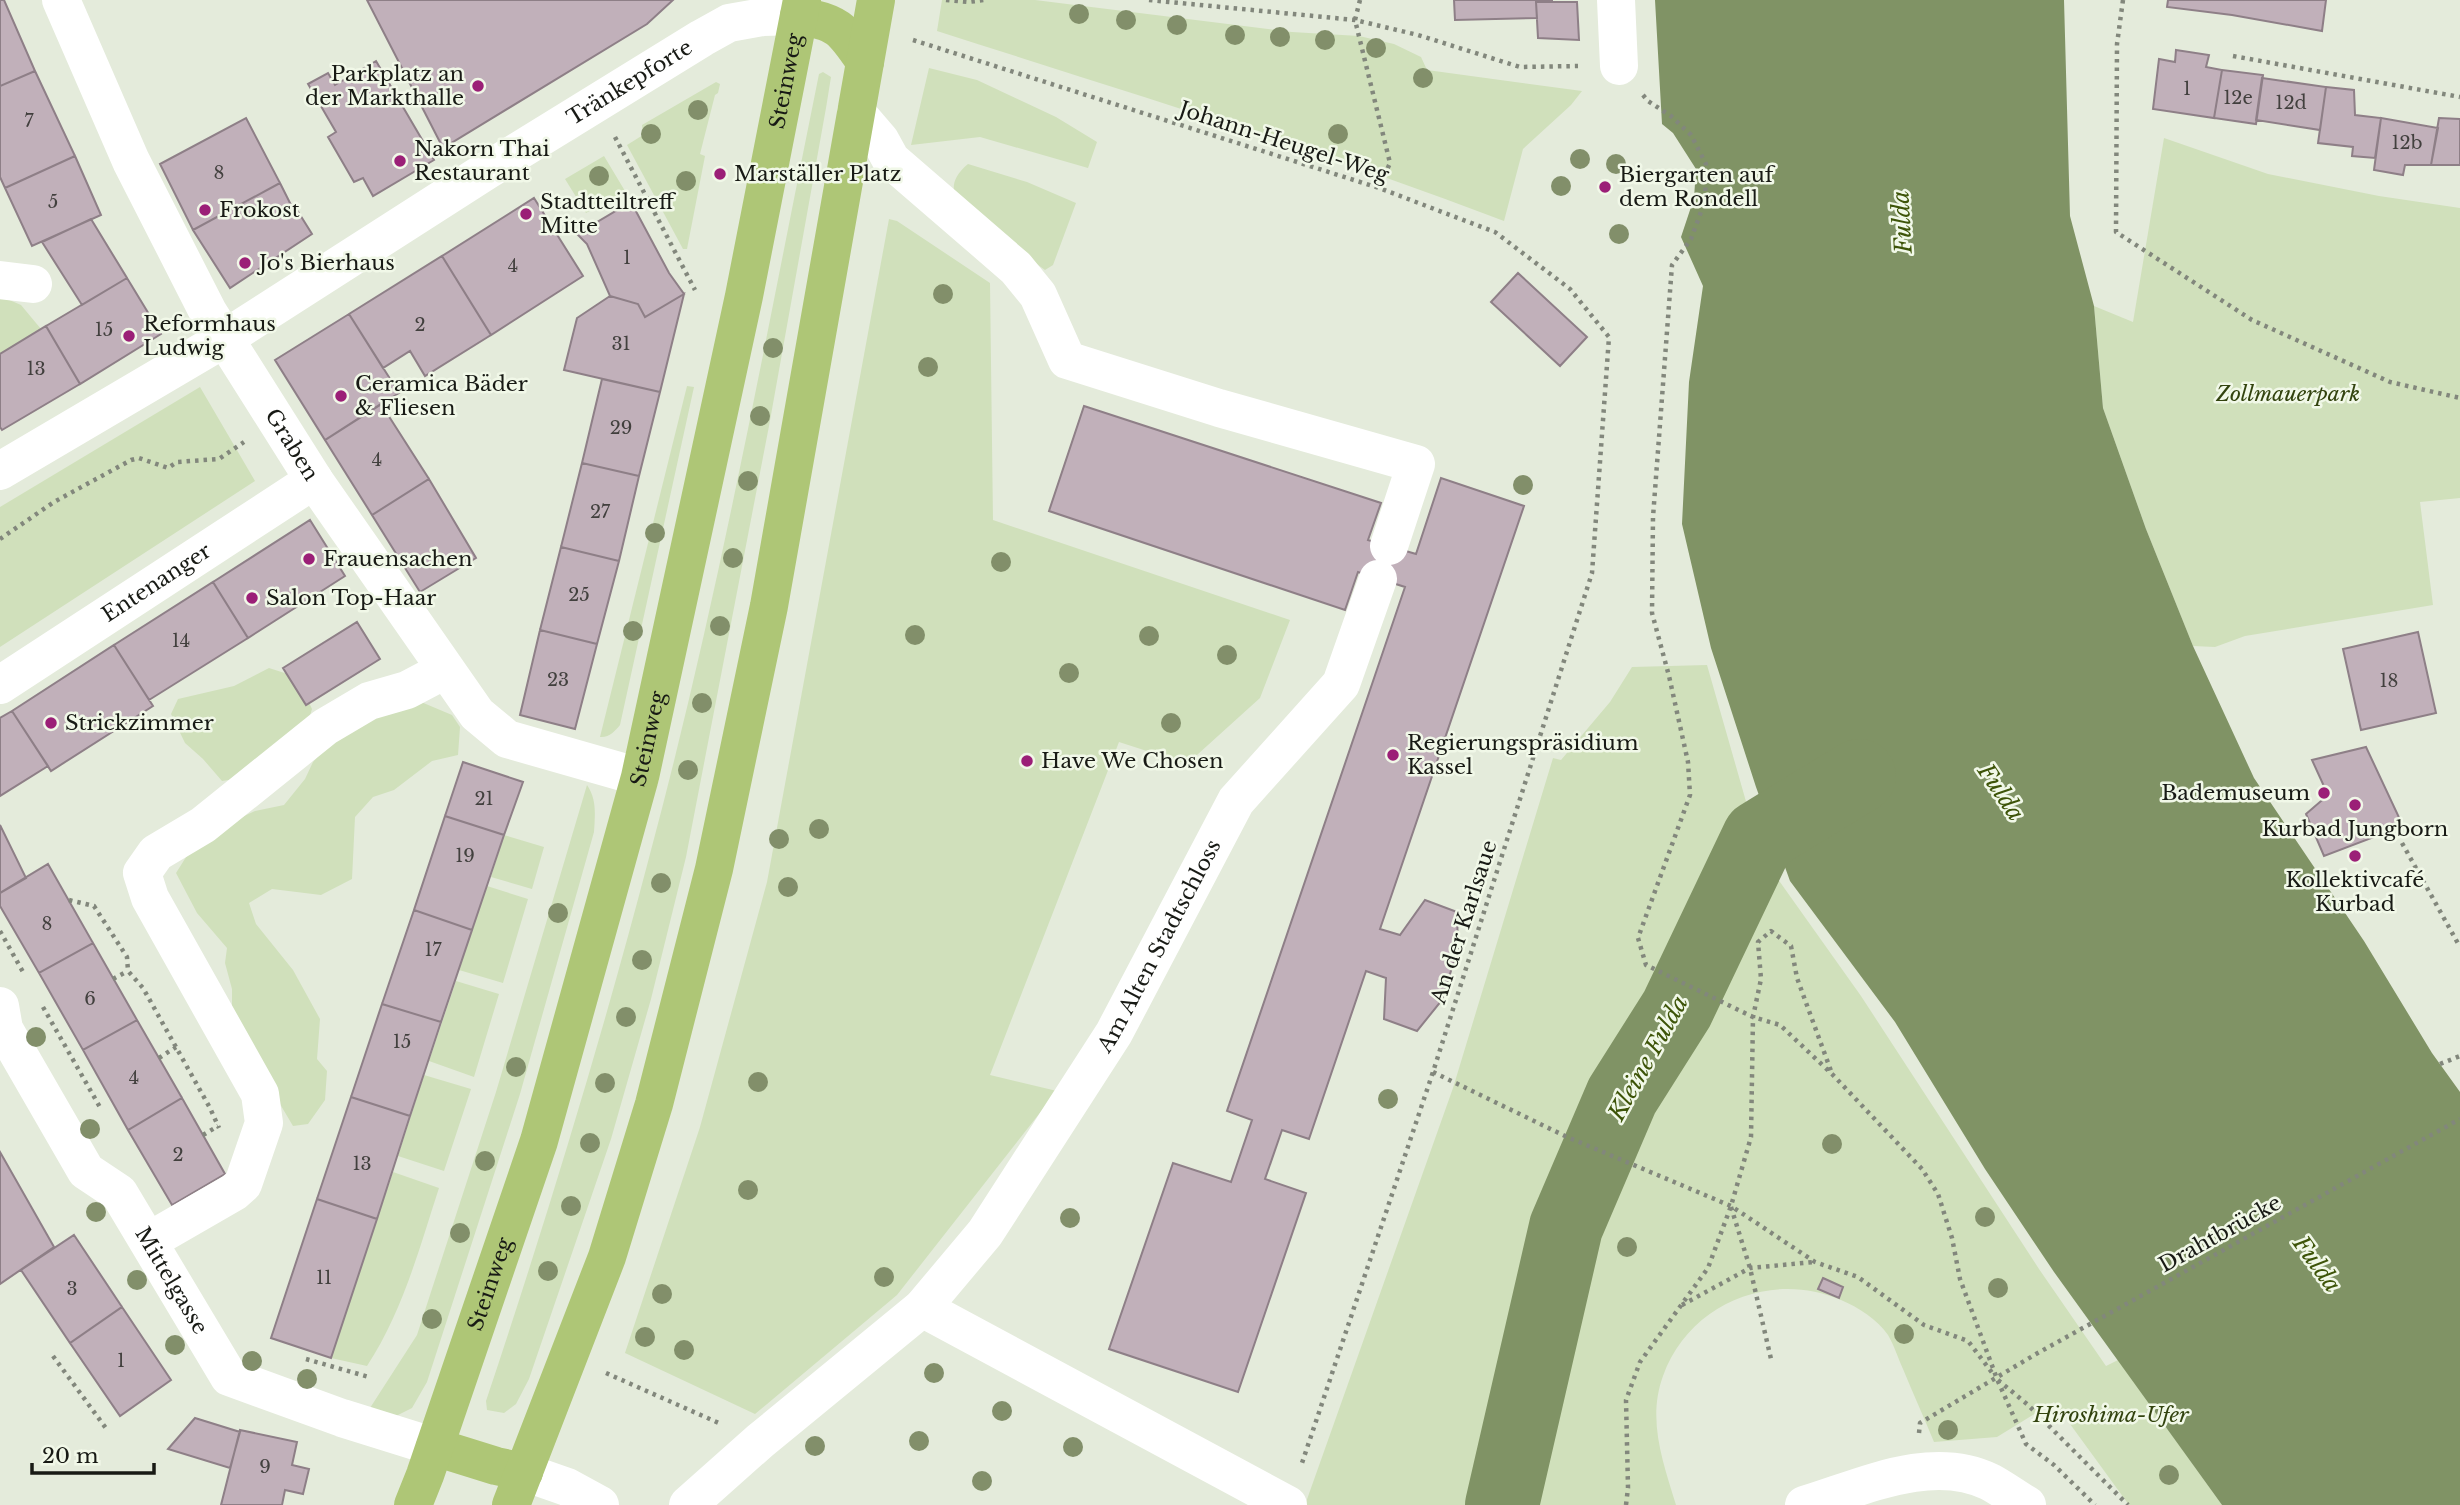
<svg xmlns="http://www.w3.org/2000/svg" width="2460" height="1505" font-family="'Libre Baskerville',serif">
  <rect width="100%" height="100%" fill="#e4ebdb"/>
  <path fill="#d0e0bb" d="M942 0H1035L1292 32 1359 36 1394 44 1421 57 1427 70 1582 91 1571 105 1523 149 1504 221C1318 150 1127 92 937 31Z
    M929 68 977 80 1056 117 1097 142 1088 168 980 137 911 145Z
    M823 72 831 77 826 108 769 426 686 857 651 999 611 1139 529 1379 516 1404 504 1413 487 1410 486 1401C546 1221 602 1038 650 854 719 597 766 335 819 74Z
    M716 82 720 84 718 93 715 95 700 154 705 156 687 249H683L627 145 643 135 642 125Z
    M2164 138 2268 174 2379 196 2460 208V498L2420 502 2433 605 2245 636 2215 647 2193 646 2146 529 2103 408 2094 306 2133 322Z
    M604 156 625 191 586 213 565 179Z
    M968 164 1027 182 1076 203 1053 265 1045 270C1030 259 1014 248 999 238 975 220 931 194 968 164Z
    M889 219 897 221 990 283 993 520 1290 620 1260 698 1187 764 1119 742 990 1075 1057 1091 897 1295 755 1414 625 1353 700 1127 767 882Z
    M0 296 21 305 41 329 0 354Z
    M687 386 694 387 620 725C615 731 609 738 600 737Z
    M200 387 255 481 0 647V507Z
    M1707 665 1753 826 1688 955 1598 1108 1562 1194 1489 1505H1305L1453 1088 1553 758 1561 760 1610 702 1632 667Z
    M269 668 297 677 312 709 305 732 248 777 222 781 203 759 185 743 171 714 178 699 234 686Z
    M414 699 452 715 460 727 458 755 432 761 394 790 373 797 355 817 352 879 321 895 272 889 249 903 256 924 293 970 320 1019 317 1059 327 1071 325 1100 308 1124 293 1126 267 1082 232 1013V989L225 963 227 948 197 913 176 873 188 854 220 827 255 811 284 805 305 779 313 762 339 733Z
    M587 785C597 799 595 816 594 832L520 1094 427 1382 412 1408 392 1418 370 1408 417 1335 496 1092Z
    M504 835 544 847 532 889 491 877Z
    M1770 868 1861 996 2039 1269 2106 1366 2118 1360 2222 1505H2129L2054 1402 1997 1437 1934 1442C1924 1418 1913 1393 1903 1369 1898 1358 1894 1345 1888 1335 1878 1320 1858 1307 1841 1300 1772 1270 1689 1303 1663 1376 1647 1420 1663 1462 1676 1505H1514L1575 1260 1618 1145Z
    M487 886 528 899 503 983 459 970Z
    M456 981 499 994 474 1077 429 1061Z
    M424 1075 471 1089 444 1171 398 1156Z
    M393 1172 439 1188C419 1249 403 1311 367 1366L331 1358Z"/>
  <path fill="#809365" d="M1655 0H2064L2070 216 2094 306 2103 408 2146 529 2193 646 2254 778 2364 941 2432 1053 2460 1092V1505H2222L2054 1272 1985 1169 1895 1022 1790 881 1756 787 1711 648 1682 524 1689 382 1703 286 1681 237 1694 198 1696 169 1673 133 1662 124Z"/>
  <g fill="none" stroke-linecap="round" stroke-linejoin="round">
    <path stroke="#809365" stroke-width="74" d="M1502 1505 1566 1227 1622 1096 1677 1009 1759 837 1859 776"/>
  </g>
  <path fill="#c1b0ba" stroke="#8e7f87" stroke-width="2" d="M0 0H4L35 71 0 86Z
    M367 0H673L647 24 443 148Z
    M1454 0H1552V2H1536L1537 18 1455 20Z
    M2168 0H2326L2322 31 2232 15 2167 7Z
    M1536 2H1577L1579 40 1538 38Z
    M2176 50 2209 55 2206 67 2222 70 2214 118 2153 109 2159 59 2175 62Z
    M376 61 434 160 373 196 363 178 354 182 328 137 336 132 308 84 328 73 335 85Z
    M2222 70 2263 75 2256 124 2214 118Z
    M35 71 75 156 5 188 0 177V86Z
    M2262 78 2326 87 2320 130 2256 120Z
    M2326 87 2354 90 2355 115 2381 118 2375 158 2352 156 2353 147 2318 143Z
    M246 118 280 183 193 230 160 164Z
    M2381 118 2438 128 2431 165H2405L2403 175 2374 170Z
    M2439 118 2460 119V165H2431Z
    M75 156 101 215 32 246 5 188Z
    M280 183 294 211 297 210 312 234 230 288 193 230Z
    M534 198 583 276 491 335 442 256Z
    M631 202 669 273 684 294 645 317 638 304 610 296 587 244 577 234Z
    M91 219 127 278 82 305 42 242Z
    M442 256 491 335 425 376 410 351 383 368 349 314Z
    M1518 273 1587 337 1560 366 1491 302Z
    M127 278 161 334 80 384 46 326Z
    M684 294 660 392 564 370 577 318 610 296 638 304 645 317Z
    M349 314 399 393 325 440 275 360Z
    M46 326 80 384 2 430 0 427V354Z
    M602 379 660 392 639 476 582 463Z
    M381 404 429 479 372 515 325 440Z
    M1084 406 1381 503 1368 540 1416 554 1441 478 1524 506 1380 929 1400 935 1425 900 1457 912 1458 948 1442 1000 1417 1031 1384 1019 1386 978 1366 971 1309 1139 1282 1130 1265 1179 1306 1193 1238 1392 1109 1349 1173 1163 1231 1182 1252 1120 1227 1111 1405 587 1358 572 1345 610 1049 511Z
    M582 463 639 476 619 561 561 547Z
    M429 479 476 558 420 592 372 515Z
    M310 520 345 576 248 638 213 582Z
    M561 547 619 561 597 644 540 630Z
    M213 582 248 638 149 700 114 645Z
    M357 622 380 659 306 705 283 668Z
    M540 630 597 644 575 729 520 715Z
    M2418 632 2436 713 2361 730 2343 649Z
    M114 645 153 706 51 771 12 711Z
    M12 711 48 766 0 796V718Z
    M2366 747 2403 826 2324 856 2306 814 2328 795 2312 760Z
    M463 762 523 782 504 835 445 816Z
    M445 816 504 835 472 930 414 910Z
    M0 825 26 878 0 893Z
    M48 864 93 943 39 973 0 906V893Z
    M414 910 472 930 441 1022 382 1004Z
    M93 943 137 1020 83 1050 39 973Z
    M382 1004 441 1022 410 1116 351 1097Z
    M137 1020 182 1098 128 1130 83 1050Z
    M351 1097 410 1116 377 1219 317 1199Z
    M182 1098 225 1174 172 1205 128 1130Z
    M0 1152 54 1247 0 1284Z
    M317 1199 377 1219 331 1358 271 1338Z
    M74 1235 122 1307 70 1343 21 1270Z
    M1823 1278 1843 1287 1839 1298 1818 1289Z
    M122 1307 171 1380 120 1416 70 1343Z
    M195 1418 240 1432 230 1468 168 1449Z
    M240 1430 297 1442 292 1465 309 1469 303 1494 285 1490 282 1505H221Z"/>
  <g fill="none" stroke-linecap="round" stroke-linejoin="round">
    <path stroke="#82877c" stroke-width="4.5" stroke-dasharray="3.5 5" stroke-linecap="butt" d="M946 0 968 2 984 0
      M1149 0 1355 20 1418 35 1520 67 1578 66
      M1360 0 1355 20 1390 163 1379 188
      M2123 0 2117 44 2116 232 2252 320 2390 382 2460 398
      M913 40 1379 188 1495 232 1570 289 1609 337 1592 573 1433 1072 1301 1466
      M2233 56 2460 97
      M1643 95 1648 101 1671 116 1691 135 1706 164 1705 201 1691 239 1672 265 1653 517 1652 613 1669 676 1688 762 1690 795 1638 938 1646 965 1753 1017 1780 1025 1833 1075 1922 1169 1938 1194 1952 1238 1960 1279 1997 1379 2026 1444 2054 1465 2095 1505
      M615 137 695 290
      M0 539 54 502 131 460 139 458 168 468 177 462 219 459 244 442
      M2402 843 2460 947
      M69 900 94 906 127 957 128 971 143 988 210 1108 219 1128
      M0 931 23 972
      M113 979 128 971
      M43 1007 101 1109
      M159 1058 176 1047
      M2440 1064 2460 1056
      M1433 1072 1565 1136 1731 1206 1815 1262 1858 1277 1924 1325 1968 1341 1993 1374
      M203 1135 218 1126
      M1731 1207 1750 1268 1771 1359
      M1682 1305 1750 1268 1814 1262
      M53 1356 108 1431
      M306 1359 369 1377
      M606 1373 721 1424
      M1998 1380 2027 1404 2128 1505
      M1919 1433 1920 1423 2036 1354 2460 1119
      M1626 1505 1628 1488 1626 1400 1640 1362 1708 1268 1731 1206 1751 1137 1753 1017 1761 979 1758 942 1771 931 1791 946 1797 978 1831 1071"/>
    <g stroke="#fff" stroke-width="38">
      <path id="s1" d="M61 0 131 161 208 312 314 480 477 714 507 739 640 777"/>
      <path d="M1616 0 1619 66"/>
      <path d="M856 112 880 140 891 160 1016 268 1038 295 1067 360 1219 408 1416 464 1389 546"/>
      <path d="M0 280 33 284"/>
      <path id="s2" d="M0 471 224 339 486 171 702 38 729 23 763 17 799 16"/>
      <path id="s3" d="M0 685 314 480"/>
      <path id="s4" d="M0 1006 4 1029 86 1171 119 1193 229 1377 342 1418 435 1447"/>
      <path d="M149 1241 234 1192 243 1184 264 1123 260 1094 150 898 142 873 156 853 203 825 325 727 369 701 407 690 445 670"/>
      <path d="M922 1308 1288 1505"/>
      <path d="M524 1472 567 1487 600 1505"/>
      <path id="s5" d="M688 1505 760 1441 922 1308 985 1233 1114 1033 1236 801 1341 684 1378 579"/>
      <path d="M1804 1505C1861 1488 1931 1453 1990 1482 2003 1489 2015 1498 2027 1505"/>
    </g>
    <g stroke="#aec676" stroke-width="38">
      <path d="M799 16C839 22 843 30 865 62"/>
      <path d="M435 1447 496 1466 524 1472"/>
      <path id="s6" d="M413 1505 425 1475 539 1141 640 777 744 296 802 0"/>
      <path d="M511 1505 607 1257 654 1104 714 869 769 606 876 0"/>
    </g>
  </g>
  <g fill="#828f6a">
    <circle cx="1079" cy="14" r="10"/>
    <circle cx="1126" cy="20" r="10"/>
    <circle cx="1177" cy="25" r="10"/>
    <circle cx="1235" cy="35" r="10"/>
    <circle cx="1280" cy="37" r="10"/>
    <circle cx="1325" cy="40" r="10"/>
    <circle cx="1376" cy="48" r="10"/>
    <circle cx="1423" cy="78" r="10"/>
    <circle cx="698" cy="110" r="10"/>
    <circle cx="651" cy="134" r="10"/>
    <circle cx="1338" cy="134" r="10"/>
    <circle cx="1580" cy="159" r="10"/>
    <circle cx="1616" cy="164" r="10"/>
    <circle cx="599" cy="176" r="10"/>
    <circle cx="686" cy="181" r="10"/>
    <circle cx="1561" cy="186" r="10"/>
    <circle cx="1619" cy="234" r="10"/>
    <circle cx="943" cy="294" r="10"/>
    <circle cx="773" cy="348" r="10"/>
    <circle cx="928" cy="367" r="10"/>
    <circle cx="760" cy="416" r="10"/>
    <circle cx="748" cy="481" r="10"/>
    <circle cx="1523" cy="485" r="10"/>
    <circle cx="655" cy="533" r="10"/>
    <circle cx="733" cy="558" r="10"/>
    <circle cx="1001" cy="562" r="10"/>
    <circle cx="720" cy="626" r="10"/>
    <circle cx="633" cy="631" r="10"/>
    <circle cx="915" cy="635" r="10"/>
    <circle cx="1149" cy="636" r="10"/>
    <circle cx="1227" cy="655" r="10"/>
    <circle cx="1069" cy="673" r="10"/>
    <circle cx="702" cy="703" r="10"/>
    <circle cx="1171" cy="723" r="10"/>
    <circle cx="688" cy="770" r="10"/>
    <circle cx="819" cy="829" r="10"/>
    <circle cx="779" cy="839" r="10"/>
    <circle cx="661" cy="883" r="10"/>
    <circle cx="788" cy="887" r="10"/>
    <circle cx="558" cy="913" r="10"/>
    <circle cx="642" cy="960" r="10"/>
    <circle cx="626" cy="1017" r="10"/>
    <circle cx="36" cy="1037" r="10"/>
    <circle cx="516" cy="1067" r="10"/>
    <circle cx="758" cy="1082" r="10"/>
    <circle cx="605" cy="1083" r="10"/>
    <circle cx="1388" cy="1099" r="10"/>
    <circle cx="90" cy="1129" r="10"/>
    <circle cx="590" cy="1143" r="10"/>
    <circle cx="1832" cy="1144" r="10"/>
    <circle cx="485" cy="1161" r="10"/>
    <circle cx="748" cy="1190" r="10"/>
    <circle cx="571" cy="1206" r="10"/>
    <circle cx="96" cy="1212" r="10"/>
    <circle cx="1985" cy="1217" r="10"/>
    <circle cx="1070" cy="1218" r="10"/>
    <circle cx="460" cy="1233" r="10"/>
    <circle cx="1627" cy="1247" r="10"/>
    <circle cx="548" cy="1271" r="10"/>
    <circle cx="884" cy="1277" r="10"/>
    <circle cx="137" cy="1280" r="10"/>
    <circle cx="1998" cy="1288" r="10"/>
    <circle cx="662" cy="1294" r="10"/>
    <circle cx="432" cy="1319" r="10"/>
    <circle cx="1904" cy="1334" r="10"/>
    <circle cx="645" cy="1337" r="10"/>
    <circle cx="175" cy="1345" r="10"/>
    <circle cx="684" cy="1350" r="10"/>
    <circle cx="252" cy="1361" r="10"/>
    <circle cx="934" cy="1373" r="10"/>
    <circle cx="307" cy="1379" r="10"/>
    <circle cx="1002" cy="1411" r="10"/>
    <circle cx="1948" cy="1430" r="10"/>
    <circle cx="919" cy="1441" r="10"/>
    <circle cx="815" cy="1446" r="10"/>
    <circle cx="1073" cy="1447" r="10"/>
    <circle cx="2169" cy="1475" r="10"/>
    <circle cx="982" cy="1481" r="10"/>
  </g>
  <g fill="#9b1f77" stroke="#f1f8e8" stroke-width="2.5">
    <circle cx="478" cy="86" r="7"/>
    <circle cx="400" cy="161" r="7"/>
    <circle cx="720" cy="174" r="7"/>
    <circle cx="1605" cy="187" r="7"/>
    <circle cx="205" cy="210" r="7"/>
    <circle cx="526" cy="214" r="7"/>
    <circle cx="245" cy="263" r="7"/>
    <circle cx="129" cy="336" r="7"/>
    <circle cx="341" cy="396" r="7"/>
    <circle cx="309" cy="559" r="7"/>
    <circle cx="252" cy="598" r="7"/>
    <circle cx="51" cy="723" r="7"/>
    <circle cx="1393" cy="755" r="7"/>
    <circle cx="1027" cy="761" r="7"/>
    <circle cx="2324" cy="793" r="7"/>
    <circle cx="2355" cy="805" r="7"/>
    <circle cx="2355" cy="856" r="7"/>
  </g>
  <g text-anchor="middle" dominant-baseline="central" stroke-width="5" stroke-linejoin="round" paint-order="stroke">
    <g font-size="18" fill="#42403e">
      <text x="2187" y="89">1</text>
      <text x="2238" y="98">12e</text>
      <text x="2291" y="103">12d</text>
      <text x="29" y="121">7</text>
      <text x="2407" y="143">12b</text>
      <text x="219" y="173">8</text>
      <text x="53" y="202">5</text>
      <text x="627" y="258">1</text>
      <text x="513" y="266">4</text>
      <text x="420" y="325">2</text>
      <text x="104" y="330">15</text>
      <text x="621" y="344">31</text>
      <text x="36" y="369">13</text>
      <text x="621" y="428">29</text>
      <text x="377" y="460">4</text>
      <text x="600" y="512">27</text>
      <text x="579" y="595">25</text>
      <text x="181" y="641">14</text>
      <text x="558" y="680">23</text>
      <text x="2389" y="681">18</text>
      <text x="484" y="799">21</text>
      <text x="465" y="856">19</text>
      <text x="47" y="924">8</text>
      <text x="433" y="950">17</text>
      <text x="90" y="999">6</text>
      <text x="402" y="1042">15</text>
      <text x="134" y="1078">4</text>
      <text x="178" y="1155">2</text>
      <text x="362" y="1164">13</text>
      <text x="324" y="1278">11</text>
      <text x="72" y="1289">3</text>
      <text x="121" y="1361">1</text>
      <text x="265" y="1467">9</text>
    </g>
    <g font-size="21" fill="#181a15" stroke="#f1f8e8" text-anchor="start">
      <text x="464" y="74" text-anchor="end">Parkplatz an<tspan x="464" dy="24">der Markthalle</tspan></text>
      <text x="414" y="149">Nakorn Thai<tspan x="414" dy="24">Restaurant</tspan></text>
      <text x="734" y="174">Marställer Platz</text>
      <text x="1619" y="175">Biergarten auf<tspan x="1619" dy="24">dem Rondell</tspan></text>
      <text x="540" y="202">Stadtteiltreff<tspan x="540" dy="24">Mitte</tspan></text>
      <text x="219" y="210">Frokost</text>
      <text x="259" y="263">Jo's Bierhaus</text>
      <text x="143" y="324">Reformhaus<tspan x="143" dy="24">Ludwig</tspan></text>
      <text x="355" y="384">Ceramica Bäder<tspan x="355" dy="24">&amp; Fliesen</tspan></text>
      <text x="323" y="559">Frauensachen</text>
      <text x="266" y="598">Salon Top-Haar</text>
      <text x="65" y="723">Strickzimmer</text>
      <text x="1407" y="743">Regierungspräsidium<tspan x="1407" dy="24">Kassel</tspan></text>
      <text x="1041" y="761">Have We Chosen</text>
      <text x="2310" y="793" text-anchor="end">Bademuseum</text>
      <text x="2355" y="829" text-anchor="middle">Kurbad Jungborn</text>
      <text x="2355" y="880" text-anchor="middle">Kollektivcafé<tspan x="2355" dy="24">Kurbad</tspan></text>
    </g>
    <g font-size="21" fill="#181a15" stroke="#f1f8e8">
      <text stroke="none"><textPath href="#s2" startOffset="740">Tränkepforte</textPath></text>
      <text stroke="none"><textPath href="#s6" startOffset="1474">Steinweg</textPath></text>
      <text transform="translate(1284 142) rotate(18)">Johann-Heugel-Weg</text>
      <text stroke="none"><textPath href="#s1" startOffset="502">Graben</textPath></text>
      <text stroke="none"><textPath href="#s3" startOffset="187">Entenanger</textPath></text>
      <text stroke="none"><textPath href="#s6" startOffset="802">Steinweg</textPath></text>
      <text transform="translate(1464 922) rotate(-72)">An der Karlsaue</text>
      <text stroke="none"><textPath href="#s5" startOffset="740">Am Alten Stadtschloss</textPath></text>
      <text transform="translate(2220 1234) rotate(-29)">Drahtbrücke</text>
      <text stroke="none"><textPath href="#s4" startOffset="329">Mittelgasse</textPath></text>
      <text stroke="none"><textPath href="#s6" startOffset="234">Steinweg</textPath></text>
    </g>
    <g font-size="21" font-style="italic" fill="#32430e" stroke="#f1f8e8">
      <text x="2288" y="394">Zollmauerpark</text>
      <text x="2111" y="1415">Hiroshima-Ufer</text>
    </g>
    <g font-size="23" font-style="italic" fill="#3d5408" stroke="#f1f8e8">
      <text transform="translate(1902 222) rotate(-93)">Fulda</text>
      <text transform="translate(2001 792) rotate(56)">Fulda</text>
      <text transform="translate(1648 1058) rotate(-61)">Kleine Fulda</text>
      <text transform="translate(2317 1264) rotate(54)">Fulda</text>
    </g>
  </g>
  <path d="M32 1463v10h122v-10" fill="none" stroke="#181a15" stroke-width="3.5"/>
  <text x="42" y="1463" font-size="21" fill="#181a15" stroke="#f1f8e8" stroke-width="5" paint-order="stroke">20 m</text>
</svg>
